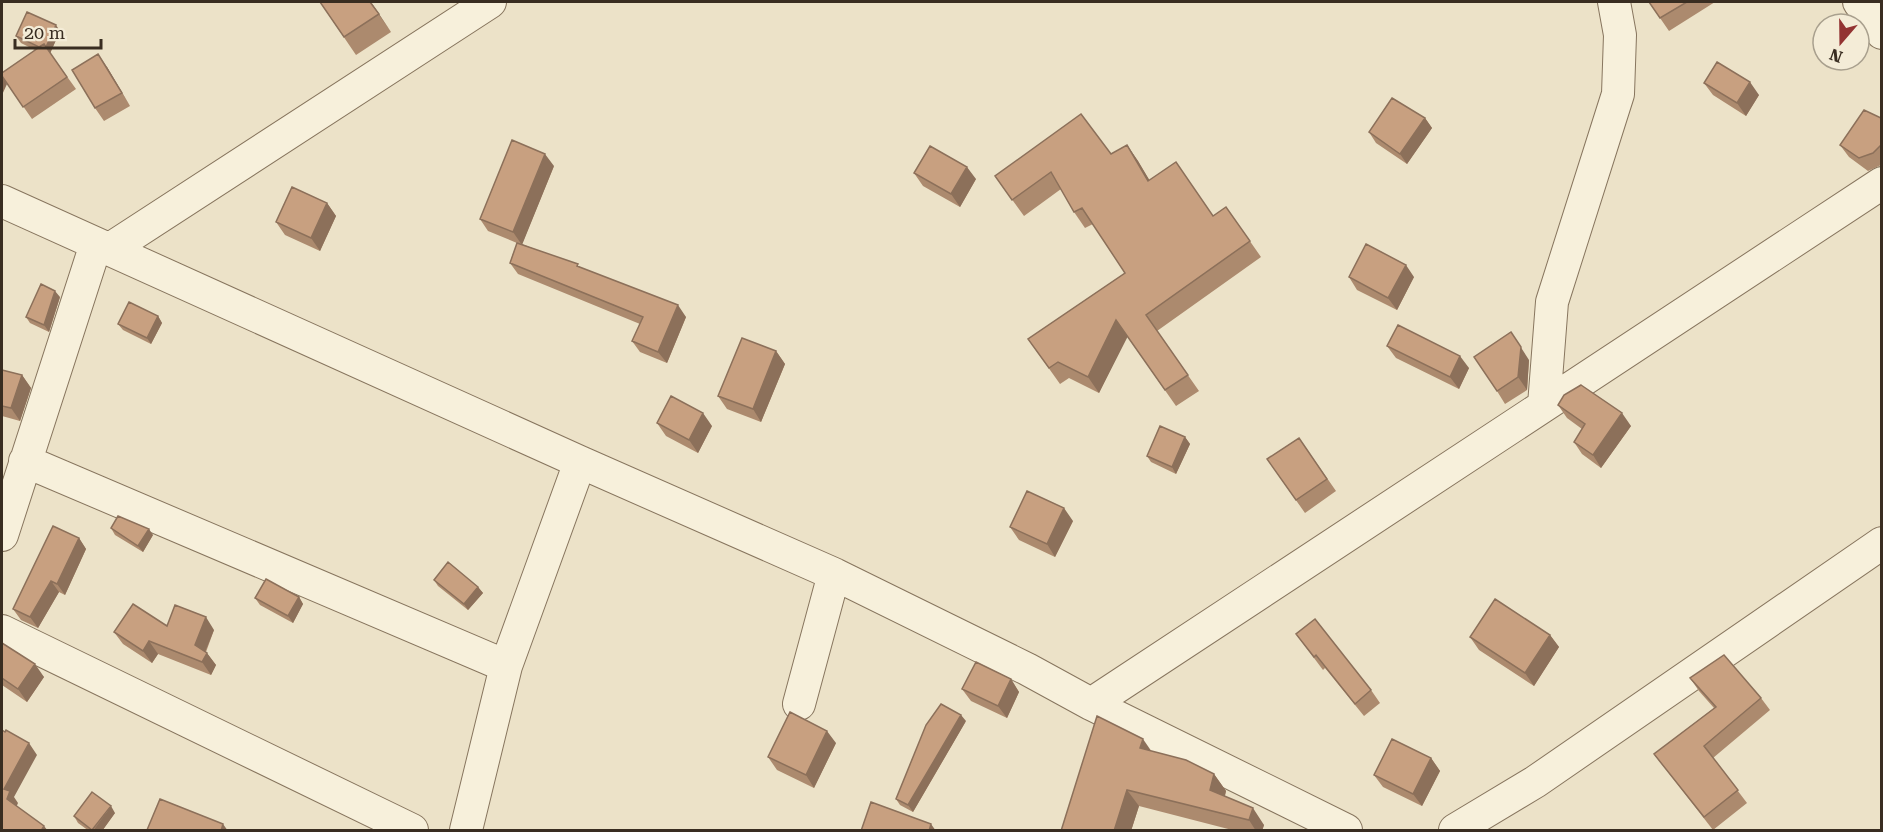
<svg xmlns="http://www.w3.org/2000/svg" width="1883" height="832" font-family="'Roboto Serif',serif">
  <rect width="100%" height="100%" fill="#ece2c8"/>
  <g fill="none" stroke-linecap="round" stroke-linejoin="round">
    <g stroke="#87755e" stroke-width="34">
      <path id="minor" d="M1859 2 1882 33
        M2 201 580 462 834 574 1027 669 1091 704 1346 830
        M110 249 490 2
        M1544 405 1552 302 1618 94 1620 35 1614 2
        M25 461 506 666
        M2 535 96 244
        M2 631 412 830
        M799 704 834 574
        M1091 704 1882 183
        M466 830 506 666 580 462
        M1455 830 1535 782 1882 543"/>
    </g>
    <use href="#minor" stroke="#f7f0db" stroke-width="32"/>
  </g>
  <path fill="#ac8a6e" d="M320 2H371L391 32 356 55Z
    M1649 2H1715L1669 31Z
    M60 31 50 53 76 89 32 119 2 76 35 50 21 43 16 36Z
    M107 67 130 106 104 121 95 108Z
    M1704 83 1759 95 1746 116 1713 95Z
    M1425 118 1432 128 1407 164 1376 143 1369 132Z
    M1881 118V165L1868 171 1849 157 1840 145Z
    M1127 145 1138 161 1149 180 1213 216 1226 207 1261 257 1157 331 1199 391 1176 406 1127 336 1099 393 1069 378 1060 384 1028 339 1125 273 1093 224 1085 228 1074 212 1061 189 1024 216 995 176 1111 154Z
    M554 166 522 244 580 267 686 317 667 363 640 352 632 341 640 324 518 274 510 263 517 243 488 231 480 219Z
    M914 173 976 179 960 207 923 186Z
    M327 203 336 216 320 251 285 235 276 222Z
    M1349 277H1414L1397 310 1357 290Z
    M60 297 49 332 30 323 26 317Z
    M158 316 162 323 151 344 123 330 118 324Z
    M1387 346 1469 368 1459 389 1396 358Z
    M776 351 785 364 761 422 727 409 718 396Z
    M1529 360 1527 390 1505 404 1497 391Z
    M2 370 22 375 31 388 20 421 2 416Z
    M1558 405 1631 426 1601 468 1582 454 1574 442 1582 429 1567 418Z
    M657 423 712 426 698 453 666 436Z
    M1185 437 1190 444 1176 474 1151 462 1147 456Z
    M1299 438 1336 491 1305 513 1267 459Z
    M1073 521 1055 557 1019 540 1010 527Z
    M111 528 153 535 143 552 115 535Z
    M79 538 86 549 65 595 59 592 38 628 21 620 13 609Z
    M434 580 478 587 483 593 468 610 438 586Z
    M299 597 303 604 293 623 260 605 255 598Z
    M167 626 214 630 206 652 216 665 211 675 158 654 152 663 123 644 114 632Z
    M1296 634 1371 690 1380 703 1364 716 1325 668 1323 670Z
    M1550 635 1559 647 1534 686 1479 650 1470 637Z
    M2 643 44 677 27 702 2 685Z
    M1690 678 1761 698 1770 710 1713 758 1747 803 1713 830 1654 754 1714 708 1699 691Z
    M1011 679 1019 692 1007 718 971 701 962 689Z
    M966 721 913 812 900 805 896 799Z
    M836 743 814 788 777 770 768 757Z
    M1152 751 1214 774 1226 791 1225 796 1264 825 1262 831H1236L1139 806 1131 831H1061Z
    M1431 758 1440 771 1422 806 1383 787 1374 775Z
    M115 813 102 831H89L78 823 74 816Z"/>
  <path fill="#8c705a" d="M370 2H371L391 32Z
    M56 25 60 31 49 56 45 49Z
    M98 54 107 67 130 106Z
    M2 76 7 84 2 95Z
    M1750 82 1759 95 1746 116 1737 103Z
    M1425 118 1432 128 1407 164 1400 154Z
    M1127 145 1138 161 1159 196 1148 181Z
    M545 154 554 166 522 245 513 232Z
    M967 167 976 179 960 207 951 194Z
    M327 203 336 216 320 251 311 238Z
    M1406 265 1414 277 1397 310 1388 298Z
    M55 291 60 297 49 332 44 325Z
    M678 305 686 317 667 363 658 352Z
    M158 316 162 323 151 344 147 338Z
    M1116 320 1128 336 1099 393 1088 377Z
    M1511 332 1529 360 1527 390 1518 377Z
    M776 351 785 364 761 422 753 409Z
    M1460 356 1469 368 1459 389 1450 377Z
    M22 375 31 388 20 421 11 408Z
    M703 413 712 426 698 453 689 440Z
    M1622 413 1631 426 1601 468 1593 455Z
    M1185 437 1190 444 1176 474 1172 467Z
    M1064 508 1073 521 1055 557 1047 544Z
    M149 529 153 535 143 552 138 546Z
    M79 538 86 549 65 595 57 584Z
    M51 581 59 592 38 628 30 617Z
    M478 587 483 593 468 610 464 604Z
    M299 597 303 604 293 623 288 616Z
    M206 617 214 630 203 657 195 645Z
    M1550 635 1559 647 1534 686 1525 673Z
    M149 641 158 654 152 663 143 651Z
    M207 653 216 665 211 675 202 662Z
    M35 664 44 677 27 702 18 689Z
    M1011 679 1019 692 1007 718 998 706Z
    M961 715 966 721 913 812 908 805Z
    M827 731 836 743 814 788 806 775Z
    M1143 739 1154 755 1140 748Z
    M29 743 37 755 14 797 18 803 15 810 7 799 4 789Z
    M1431 758 1440 771 1422 806 1413 794Z
    M1214 774 1226 791 1222 806 1210 790Z
    M1127 790 1139 806 1131 831H1114Z
    M111 806 115 813 102 831H93Z
    M1253 808 1264 825 1262 831H1256L1249 820Z
    M223 824 228 831H221Z
    M931 824 936 831H929Z
    M44 826 48 831H41Z"/>
  <path fill="#c8a080" stroke="#8c705a" stroke-width="1.5" d="M320 2H370L379 14 344 37Z
    M1649 2H1687L1660 18Z
    M27 12 56 25 46 47 44 44 39 47 16 36Z
    M44 44 67 77 23 107 2 76V73Z
    M98 54 122 93 95 108 72 70Z
    M1717 62 1750 82 1737 103 1704 83Z
    M1392 98 1425 118 1400 154 1369 132Z
    M1864 110 1881 118V145L1873 153 1859 158 1840 145Z
    M1081 114 1111 154 1127 145 1148 181 1176 162 1213 216 1226 207 1250 241 1146 315 1188 375 1165 390 1116 320 1088 377 1058 362 1049 368 1028 339 1125 273 1082 208 1074 212 1051 172 1012 200 995 176Z
    M512 140 545 154 513 232 480 219Z
    M930 146 967 167 951 194 914 173Z
    M292 187 327 203 311 238 276 222Z
    M517 243 578 264 577 266 678 305 658 352 632 341 643 317 510 263Z
    M1366 244 1406 265 1388 298 1349 277Z
    M41 284 55 291 44 325 26 317Z
    M129 302 158 316 147 338 118 324Z
    M1398 325 1460 356 1450 377 1387 346Z
    M1511 332 1521 347 1518 377 1497 391 1474 357Z
    M742 338 776 351 753 409 718 396Z
    M2 370 22 375 11 408 2 406Z
    M1581 385 1622 413 1593 455 1574 442 1585 424 1558 405 1564 395Z
    M671 396 703 413 689 440 657 423Z
    M1160 426 1185 437 1172 467 1147 456Z
    M1299 438 1327 479 1296 500 1267 459Z
    M1027 491 1064 508 1047 544 1010 527Z
    M118 516 149 529 138 546 111 528Z
    M53 526 79 538 57 584 51 581 30 617 13 609Z
    M448 562 478 587 464 604 434 580Z
    M266 579 299 597 288 616 255 598Z
    M1495 599 1550 635 1525 673 1470 637Z
    M133 604 167 626 175 605 206 617 195 645 207 653 202 662 149 641 143 651 114 632Z
    M1315 619 1371 690 1355 704 1316 655 1314 657 1296 634Z
    M2 643 35 664 18 689 2 678Z
    M1724 655 1761 698 1704 746 1738 790 1704 817 1654 754 1716 707 1690 678Z
    M976 662 1011 679 998 706 962 689Z
    M941 704 961 715 908 805 896 799 926 725Z
    M790 712 827 731 806 775 768 757Z
    M1097 716 1143 739 1140 748 1186 760 1214 774 1210 790 1253 808 1249 820 1127 790 1114 831H1061Z
    M2 730 5 732 6 730 29 743 4 789 10 791 7 799 44 826 41 831H2Z
    M1392 739 1431 758 1413 794 1374 775Z
    M92 792 111 806 92 830 74 816Z
    M160 799 223 824 221 831H150L147 830Z
    M871 802 931 824 929 831H861Z"/>
  <rect width="1883" height="832" fill="none" stroke="#392d21" stroke-width="6"/>
  <g transform="translate(1841 42) rotate(200)"><circle r="28" fill="#f4ecd7" stroke="#a9a08e" stroke-width="1.5"/>
  <path d="M0-4.5L10 22L0 15L-10 22Z" fill="#933332"/>
  <text y="-9" font-size="16" font-weight="bold" text-anchor="middle" fill="#392d21">N</text>
  </g>
  <path d="M15 39v9h86v-9" fill="none" stroke="#392d21" stroke-width="3"/>
  <text x="24" y="39" font-size="18" fill="#392d21" stroke="#f4ecd7" stroke-width="4.5" paint-order="stroke">20 m</text>
</svg>
